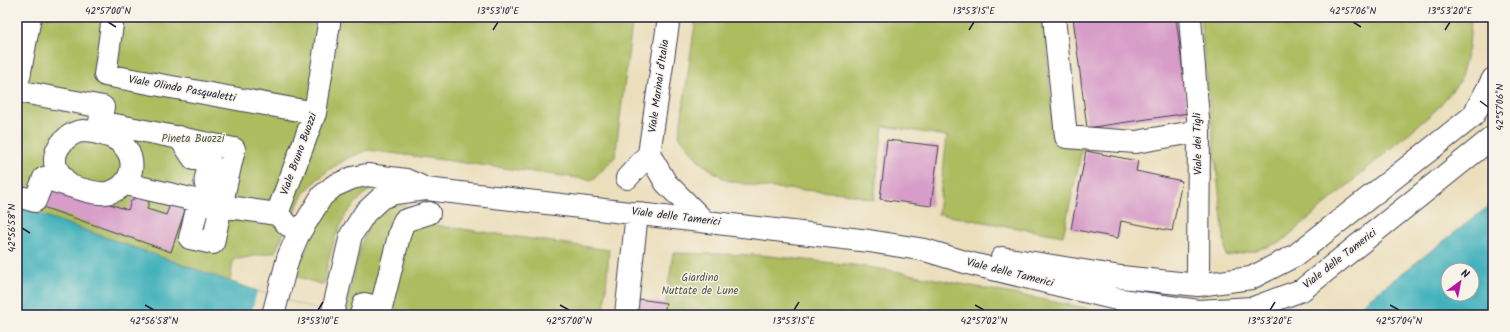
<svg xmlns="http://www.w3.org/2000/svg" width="1510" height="332" font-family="Kalam,sans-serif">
  <rect width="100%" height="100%" fill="#f7f3e8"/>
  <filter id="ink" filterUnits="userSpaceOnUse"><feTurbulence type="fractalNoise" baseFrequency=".025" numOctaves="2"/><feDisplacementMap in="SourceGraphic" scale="8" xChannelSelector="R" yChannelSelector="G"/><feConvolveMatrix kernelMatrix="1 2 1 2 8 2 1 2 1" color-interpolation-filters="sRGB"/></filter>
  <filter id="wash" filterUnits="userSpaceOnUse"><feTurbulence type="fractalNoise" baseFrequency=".012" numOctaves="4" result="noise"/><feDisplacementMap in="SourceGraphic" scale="16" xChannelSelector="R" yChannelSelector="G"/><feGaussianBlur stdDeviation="0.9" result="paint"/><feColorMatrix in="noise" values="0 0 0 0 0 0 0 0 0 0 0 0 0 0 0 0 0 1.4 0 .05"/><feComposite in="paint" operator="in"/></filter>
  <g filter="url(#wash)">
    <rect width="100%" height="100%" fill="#ebdebb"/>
    <path fill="#acbc5f" stroke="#676f4d" d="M17 17H633L615 157 593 180 368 150 348 158 330 169 318 179 303 194 275 252 233 260 230 282 17 206Z
      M696 17H1045L1054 141 1083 145 1063 236 938 214 947 136 883 126 874 200 845 193 759 187 726 180 701 163 679 136Z
      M1200 17H1471V20L1469 47 1460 81 1436 110 1281 242 1253 251 1226 256Z
      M380 185 365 193 346 214 335 238 328 262 324 285 295 276C306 248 326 195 358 186 364 184 373 185 380 185Z
      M390 205H403L429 213 434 225 609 250 604 315H344L361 245 370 223 381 209Z
      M673 253 760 255 853 265 894 271 1122 315H664Z"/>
    <path fill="#41b1bb" stroke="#326a7b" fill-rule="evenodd" d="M1493 203V315H1348ZM1448 270H1472V294H1448Z
      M17 206 257 291 333 315H17Z"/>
    <path fill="#ebdebb" d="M257 291 333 315H251Z"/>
    <g id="blocks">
      <path fill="#d79cc8" d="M1073 17H1176L1188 113 1087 128Z
        M887 140 939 146 931 206 880 199Z
        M1086 151 1138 161 1136 171 1182 181 1172 231 1121 221 1118 238 1071 229Z
        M49 184 128 210 131 201 136 197 147 199 149 202 147 209 166 215 169 207 172 204 182 207 185 210 171 252 40 206Z
        M639 299 666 303 664 315H636Z"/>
    </g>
  </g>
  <g filter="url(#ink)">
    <use href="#blocks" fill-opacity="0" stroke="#403e4e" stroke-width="1"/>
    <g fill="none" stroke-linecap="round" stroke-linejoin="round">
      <g stroke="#403e4e" stroke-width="24">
        <path id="minor" d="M113 17 105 75 315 113
          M1054 17 1066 137 1136 142 1199 131
          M1190 17 1199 131 1198 271
          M19 77 30 17
          M17 91 103 107 100 122 234 149 221 206 277 214
          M179 137 194 159 204 153 210 163C206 181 199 185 219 196L224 194
          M649 154 666 183 704 221
          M627 178 649 154 669 17
          M126 184 221 206 213 243 190 238 199 201
          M69 185C63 178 55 171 55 161 54 147 69 132 83 131 88 131 93 132 98 133L100 122
          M17 196 35 201 44 178C59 182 93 195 106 193 132 189 140 160 121 143 115 137 106 135 98 133
          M288 225 277 214 315 113 330 17
          M1002 258 1121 277 1198 285 1251 278 1296 255 1473 116 1493 79
          M273 315 288 258 298 235 322 196 334 186 352 178 367 175 406 180 420 186
          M332 315 351 235 365 213 381 198 395 193 426 189 869 241 925 250 968 263 1121 300 1198 311 1253 308 1302 290 1493 137
          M361 315 364 304 381 308 400 232 404 221 429 213
          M626 315 637 213"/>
      </g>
      <use href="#minor" stroke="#fff" stroke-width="22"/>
    </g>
  </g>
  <path fill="none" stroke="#22223b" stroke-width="1.5" d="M108 22 116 27M1353 22 1361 27M493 30 498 22M969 30 974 22M1445 30 1450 22M1480 101 1488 107M22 228 30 233M145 305 154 310M560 305 569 310M975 305 984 310M1390 305 1399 310M318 310 323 302M794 310 799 302M1270 310 1275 302"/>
  <g text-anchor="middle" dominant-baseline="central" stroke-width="3" stroke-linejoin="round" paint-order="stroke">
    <g font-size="11" fill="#22223b" stroke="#f7f3e8">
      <text transform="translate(659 86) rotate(-82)">Viale Marinai d'Italia</text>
      <text transform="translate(182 89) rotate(10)">Viale Olindo Pasqualetti</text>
      <text transform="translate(1198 144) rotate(-91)">Viale dei Tigli</text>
      <text transform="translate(299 154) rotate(-70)">Viale Bruno Buozzi</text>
      <text transform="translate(676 217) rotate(7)">Viale delle Tamerici</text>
      <text transform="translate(1340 259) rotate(-38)">Viale delle Tamerici</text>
      <text transform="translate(1010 273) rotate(14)">Viale delle Tamerici</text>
    </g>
    <g font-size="11" fill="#525848" stroke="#f7f3e8">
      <text x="193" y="139">Pineta Buozzi</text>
      <text x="700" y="278">Giardino<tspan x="700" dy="13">Nuttate de Lune</tspan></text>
    </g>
  </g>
  <rect width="1510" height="332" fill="none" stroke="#f7f3e8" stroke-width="44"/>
  <g transform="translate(1460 282) rotate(32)"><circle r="19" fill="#f7f3e8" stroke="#a29fa3"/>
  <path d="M0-3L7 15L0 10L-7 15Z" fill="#b5179e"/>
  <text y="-6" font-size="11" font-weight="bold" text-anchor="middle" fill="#22223b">N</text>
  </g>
  <rect x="22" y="22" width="1466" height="288" fill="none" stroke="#22223b" stroke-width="1.5"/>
  <g font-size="10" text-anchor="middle" fill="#22223b">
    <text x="108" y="14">42°57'00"N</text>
    <text x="498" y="14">13°53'10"E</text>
    <text x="974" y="14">13°53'15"E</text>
    <text x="1353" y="14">42°57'06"N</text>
    <text x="1450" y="14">13°53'20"E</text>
    <text transform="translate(1499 107) rotate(-90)" y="4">42°57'06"N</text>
    <text transform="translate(11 228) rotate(-90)" y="4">42°56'58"N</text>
    <text x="154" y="324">42°56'58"N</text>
    <text x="318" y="324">13°53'10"E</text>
    <text x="569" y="324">42°57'00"N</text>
    <text x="794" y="324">13°53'15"E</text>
    <text x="984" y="324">42°57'02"N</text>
    <text x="1270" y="324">13°53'20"E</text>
    <text x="1399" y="324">42°57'04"N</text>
  </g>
</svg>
